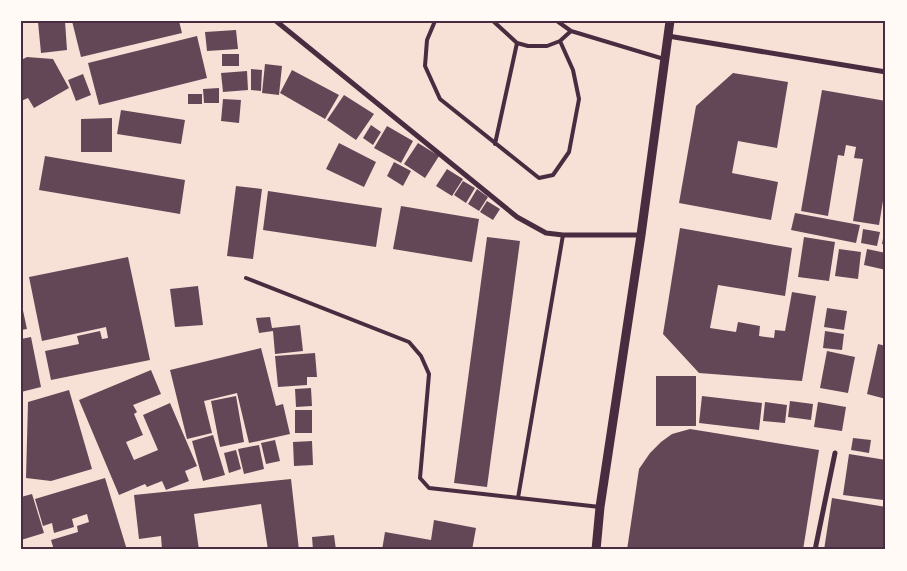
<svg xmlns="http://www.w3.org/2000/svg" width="907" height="571" font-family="'Alegreya Sans',sans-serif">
  <rect width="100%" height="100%" fill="#f7e1d7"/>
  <path fill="#644757" d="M65 21 67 50 41 53 38 22Z
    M72 21H179L182 33 81 57Z
    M236 30 238 49 207 51 205 32Z
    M197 36 207 78 99 105 88 63Z
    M222 54H239V66H222Z
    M27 57 53 59 69 88 34 108 28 98 21 101V60Z
    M265 64 282 66 279 95 262 93Z
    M251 69 262 70 261 91 251 90Z
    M292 70 339 95 325 119 280 93Z
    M247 71 248 90 223 92 221 73Z
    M733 73 788 82 777 148 738 141 732 173 778 182 771 220 679 203 696 106Z
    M83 74 91 95 76 101 68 80Z
    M219 88V103H204L203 89Z
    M822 90 886 101V183L879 225 853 221 863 159 854 158 856 147 846 145 844 156 838 155 828 216 801 211Z
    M188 94H202V104H188Z
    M344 95 374 114 356 140 327 120Z
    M223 99 241 100 239 123 221 121Z
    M121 110 185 120 181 144 117 134Z
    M112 118V152H81V119Z
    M371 125 381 132 373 145 363 138Z
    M387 126 413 141 401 163 374 148Z
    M339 143 376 162 364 187 326 169Z
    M418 143 439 156 425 178 404 164Z
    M45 156 185 180 180 214 39 190Z
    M394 162 411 171 403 186 387 176Z
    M447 169 463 179 452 196 436 186Z
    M463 181 475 188 466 203 454 195Z
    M236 186 262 189 253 259 227 256Z
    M477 189 488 197 479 211 468 204Z
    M268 191 382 208 376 247 263 230Z
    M487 201 500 209 493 220 480 212Z
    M401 206 479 219 472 262 393 249Z
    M795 213 860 225 856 243 791 230Z
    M680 228 792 248 785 296 718 285 710 328 736 332 738 322 760 326 759 336 774 338 775 330 785 331 792 292 816 296 802 381 699 373 663 334Z
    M885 228H886V245L882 244Z
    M863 229 880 232 877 246 861 243Z
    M487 237 520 241 487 487 454 483Z
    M804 237 835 242 829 281 798 277Z
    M839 249 861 252 858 279 835 276Z
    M867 249 886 253V270L864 265Z
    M128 257 150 360 51 380 45 351 79 344 77 336 100 331 102 339 108 338 106 327 42 341 29 277Z
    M198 286 203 325 175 327 170 289Z
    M22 306 27 329 21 330V307Z
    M827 308 847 311 844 330 824 327Z
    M270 317 272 328 300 325 303 351 275 354 273 331 259 333 256 318Z
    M825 331 844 334 842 350 823 348Z
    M31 337 41 387 21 392V339Z
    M878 344 886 346V399L867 394Z
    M261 348 276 406 283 404 290 434 249 443 237 393 204 401 212 433 187 439 170 370Z
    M827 351 855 357 848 393 820 388Z
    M315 353 317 377H307V385L278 387 275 356Z
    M151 370 161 394 133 405 137 412 134 414 143 435 126 442 134 460 158 450 143 415 170 403 197 466 185 471 189 481 166 490 162 481 147 487 145 484 119 495 79 400Z
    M656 376H696V426H656Z
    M311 388 312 406 296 407 295 389Z
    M69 390 92 469 51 481 26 478 28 402Z
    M236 396 244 442 220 447 211 401Z
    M702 396 762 403 759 430 699 423Z
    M790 401 813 404 811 420 788 417Z
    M765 402 787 405 785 423 763 421Z
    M818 402 846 407 842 431 814 427Z
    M295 410H312V433H295Z
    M690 429 819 450 803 550H627L639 469 650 453 661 442 672 434Z
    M213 435 225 475 203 481 192 441Z
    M853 438 871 440 869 453 851 450Z
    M275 440 280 461 266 464 261 443Z
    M312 441 313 465 294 466 293 442Z
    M259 445 264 469 244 474 238 449Z
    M236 450 241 469 229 473 224 453Z
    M849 454 886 460V483L883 500 843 495Z
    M105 478 127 550H54L51 540 78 532 77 526 89 522 87 514 72 519 74 527 54 533 52 523 43 526 35 499Z
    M291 479 299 550H268L261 504 194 514 199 550H162L161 536 139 539 134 495Z
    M32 494 44 533 21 540V497Z
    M832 498 886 507V530L883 550H824Z
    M434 520 476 528 472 550H382L385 532 431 540Z
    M334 535 336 550H313L312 537Z"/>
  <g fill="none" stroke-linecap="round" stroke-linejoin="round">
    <path stroke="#4a2c40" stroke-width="4" d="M435 21 427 40 425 66 440 99 539 178 553 175 569 152 579 99 573 70 560 41
      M493 21 517 43 528 46H547L560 41 571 31
      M557 21 571 31 664 59
      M495 144 517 43
      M246 278 409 342 421 356 429 374 420 478 429 488 600 507
      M518 498 563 235"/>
    <path stroke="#4a2c40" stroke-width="5" d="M276 21 517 217 546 233 563 235H641
      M668 36 886 72
      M815 550 835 453"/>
    <path stroke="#4a2c40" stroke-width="9" d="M596 550 600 507 641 235 670 21"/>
  </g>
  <rect width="907" height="571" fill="none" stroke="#fffaf5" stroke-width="45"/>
  <rect x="22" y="22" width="862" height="526" fill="none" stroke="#4a2c40" stroke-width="2"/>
</svg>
